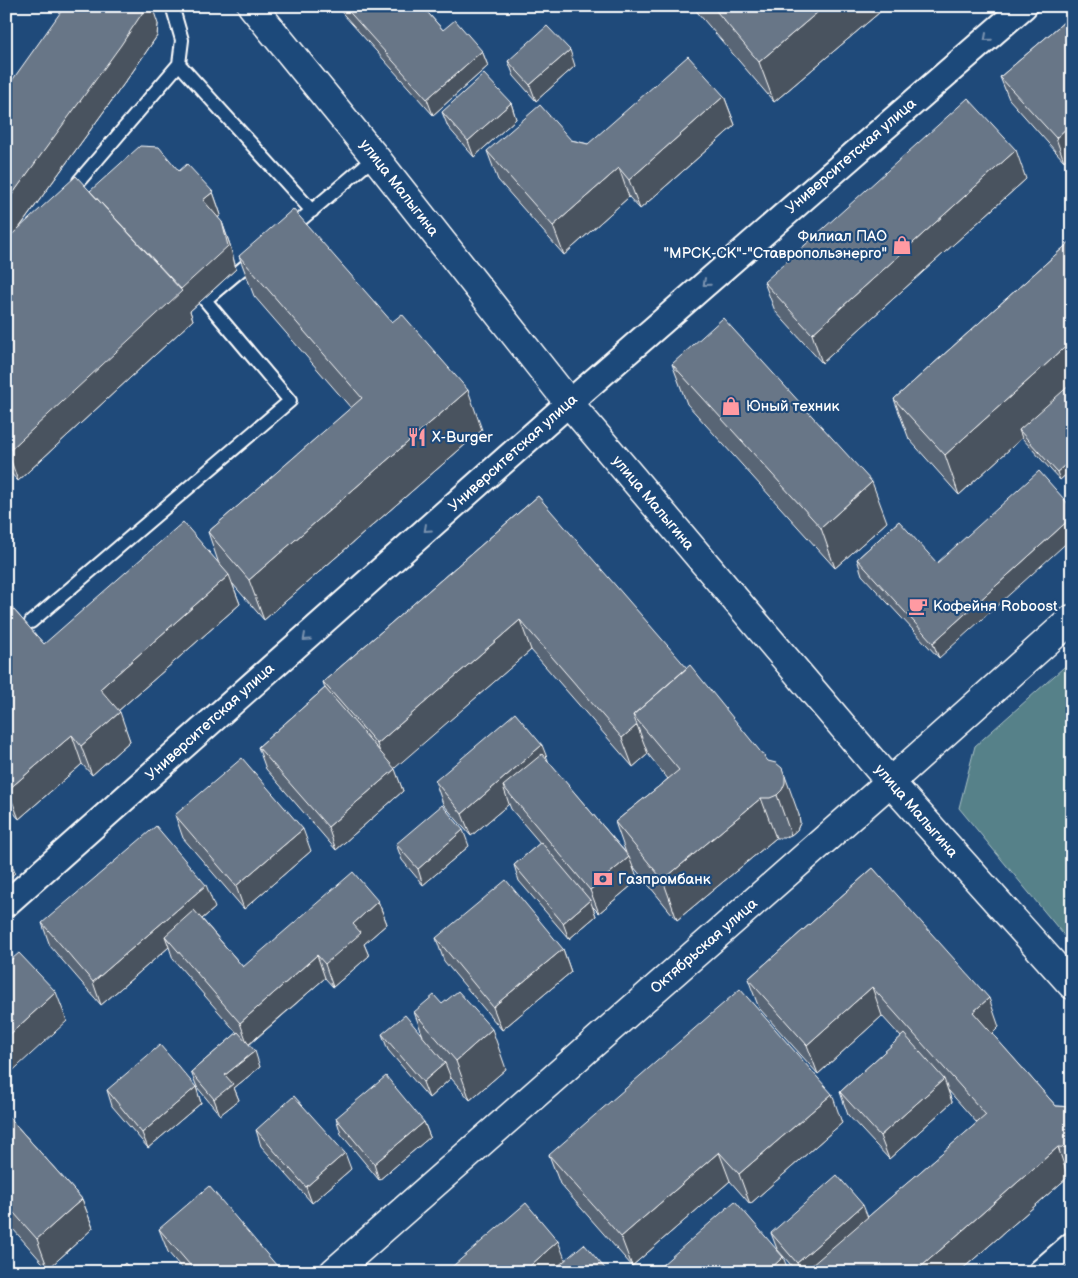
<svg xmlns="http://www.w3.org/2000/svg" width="1078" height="1278" font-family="'Balsamiq Sans',sans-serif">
  <rect width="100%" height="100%" fill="#1f4a7a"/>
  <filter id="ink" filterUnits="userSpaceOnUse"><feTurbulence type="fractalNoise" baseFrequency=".02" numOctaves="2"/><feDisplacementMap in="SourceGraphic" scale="10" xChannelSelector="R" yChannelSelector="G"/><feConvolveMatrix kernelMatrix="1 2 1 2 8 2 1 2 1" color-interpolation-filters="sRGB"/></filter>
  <g filter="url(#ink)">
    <path fill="#568189" stroke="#aac0c4" d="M1072 660V945L959 808 975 746Z"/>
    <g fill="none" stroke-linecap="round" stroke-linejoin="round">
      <g stroke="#fff" stroke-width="16">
        <path id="lane" d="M176 6 173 9 182 40 179 64 312 211
          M79 181 179 64
          M290 229 375 157
          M31 622 290 401 205 300 255 258"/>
      </g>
      <g stroke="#fff" stroke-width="29">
        <path id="street" d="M6 904 569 403 1024 6
          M1041 1272 1072 1245"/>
      </g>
      <g stroke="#fff" stroke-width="31">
        <path id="secondary" d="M252 6 375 157 569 403 890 782 1072 985
          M334 1272 890 782 1072 619"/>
      </g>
      <use href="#lane" stroke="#1f4a7a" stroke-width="12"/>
      <use href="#street" stroke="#1f4a7a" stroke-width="25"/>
      <use href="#secondary" stroke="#1f4a7a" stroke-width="28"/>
      <path stroke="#fff" stroke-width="1" d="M1061 1272 1072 1262"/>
    </g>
    <path fill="#596574" stroke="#fff" d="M336 6H422L443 30 482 51 488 66 433 115Z
      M692 6H887L774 102Z
      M1072 15 1064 161 1009 99 1000 77Z
      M158 24 157 36 131 74 20 227 90 191 179 171 213 192 221 215 218 218 222 222 230 245 236 269 190 311 193 320 18 481 6 468V89Z
      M508 61 575 66 536 101 514 76Z
      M724 96 735 125 640 209 629 197 564 255 498 180 487 151 571 140 588 144Z
      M511 103 516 119 474 157 448 127 442 112Z
      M1026 179 822 363 775 311 764 282Z
      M1072 240V469L1060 480 1022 438 959 495 909 439 894 399Z
      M239 256 482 430 264 620 232 583 240 604 118 711 130 741 92 775 82 764 19 819 6 804V601L44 644 219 564 208 532 351 408 254 296Z
      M672 364 887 522 835 568 687 404Z
      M538 496 799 815 800 823 797 830 791 835 784 838H776L677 920 633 866 638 880 599 913 592 906 596 916 569 939 519 881 514 865 540 843 511 809 509 804 471 836 443 804 435 781 548 762 626 853 615 822 668 779 648 754 633 767 531 650 394 768 403 791 336 850 266 769 258 747 325 688 323 682Z
      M899 521 939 658 862 575 857 559Z
      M175 815 311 851 244 909 183 838Z
      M396 844 469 846 423 885 402 860Z
      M873 868 999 1027 992 1034 1056 1106 1072 1107V1177H1068L959 1272H797L777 1249 771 1233 868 1217 977 1123 948 1090 952 1102 889 1159 848 1115 840 1092 901 1037 882 1016 818 1074 759 1008 748 979Z
      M378 901 387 924 364 944 369 956 333 987 325 978 249 1045 260 1067 234 1088 239 1100 220 1115 197 1087 191 1072 237 1033 173 959 169 947 101 1005 50 946 42 923 215 908 202 919 243 967Z
      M436 938 563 949 571 972 502 1030 444 961Z
      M442 1004 506 1069 470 1100 451 1078 429 1098 388 1050 382 1034 423 1036 414 1012Z
      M196 1087 201 1103 148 1148 112 1106 107 1090Z
      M6 1114 82 1199 93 1228 48 1269 6 1221Z
      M336 1118 424 1122 430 1137 379 1180 341 1134Z
      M842 1123 750 1204 730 1181 632 1266 560 1184 549 1155Z
      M256 1130 351 1169 312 1203 261 1146Z
      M159 1229 279 1272H185L168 1252Z"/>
    <path fill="#49535e" stroke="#fff" d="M147 6H152L158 24 157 36 131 74 6 246V203Z
      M825 6H887L774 102 759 62Z
      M570 50 575 66 536 101 530 85Z
      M482 51 488 66 433 115 427 99Z
      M724 96 735 125 640 209 629 180Z
      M511 103 516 119 474 157 468 141Z
      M1072 123V154L1064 161 1056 138Z
      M1016 150 1026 179 822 363 812 334Z
      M619 168 629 197 564 255 553 226Z
      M213 192 221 215 211 223 203 200Z
      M222 222 230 245 236 269 190 311 193 320 18 481 8 452 179 291Z
      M1072 341V394L1019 430 1022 438 959 495 945 455Z
      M468 390 482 430 264 620 249 580Z
      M1072 459V469L1060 480 1057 472Z
      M872 482 887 522 835 568 821 528Z
      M1072 517V538L939 658 933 643Z
      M229 575 240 604 110 718 100 689Z
      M520 620 531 650 388 774 377 744Z
      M120 712 130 741 92 775 81 746Z
      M637 725 648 754 633 767 622 738Z
      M72 735 82 764 19 819 8 790Z
      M542 745 551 768 503 786 509 804 471 836 462 814Z
      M395 769 403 791 336 850 328 827Z
      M785 776 799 815 800 823 797 830 791 835 777 795Z
      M761 798 776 838 677 920 663 880Z
      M303 829 311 851 244 909 236 886Z
      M463 830 469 846 423 885 418 869Z
      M6 849 15 873 6 881Z
      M629 857 638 880 599 913 590 890Z
      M206 885 215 908 172 944 165 936 169 947 101 1005 93 982Z
      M590 900 596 916 569 939 563 923Z
      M378 901 387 924 364 944 369 956 333 987 325 964 353 924Z
      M563 949 571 972 502 1030 493 1007Z
      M317 955 325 978 248 1045 240 1023Z
      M872 987 882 1016 818 1074 807 1045Z
      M56 992 67 1021 6 1077V1038Z
      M989 998 999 1027 984 1042 973 1012Z
      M492 1029 506 1069 470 1100 456 1061Z
      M255 1051 260 1067 234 1088 239 1100 220 1115 214 1099 225 1075Z
      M445 1063 451 1078 429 1098 423 1082Z
      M944 1079 952 1102 889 1159 880 1136Z
      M196 1087 201 1103 148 1148 142 1133Z
      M832 1094 842 1123 750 1204 739 1174Z
      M424 1122 430 1137 379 1180 374 1164Z
      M1058 1147 1068 1177 959 1272H915Z
      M719 1152 730 1181 632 1266 621 1237Z
      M345 1153 351 1169 312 1203 306 1187Z
      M82 1199 93 1228 48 1269 37 1239Z
      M863 1205 869 1220 810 1272H800L797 1263Z
      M558 1241 570 1272 556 1268 557 1272H523Z
      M783 1257 789 1272H767Z
      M277 1266 279 1272H270Z"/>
    <path fill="#687687" stroke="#fff" d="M65 6H147L121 45 6 203V89Z
      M344 6H422L443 30 455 20 482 51 427 99Z
      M712 6H825L759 62Z
      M1072 15V123L1056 138 1000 77Z
      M547 26 570 50 530 85 508 61Z
      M688 56 724 96 629 180 619 168 553 226 487 151 540 105 571 140 588 144Z
      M484 74 511 103 468 141 442 112Z
      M968 98 1016 150 812 334 764 282Z
      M140 146 159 147 179 171 187 164 213 192 203 200 222 222 228 246 181 289 90 191Z
      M76 176 182 291 8 452 6 450V240Z
      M293 209 392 322 402 314 468 390 249 580 208 532 362 398 239 256Z
      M1072 240V341L945 455 894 399Z
      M723 318 872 482 821 528 672 364Z
      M1072 383V459L1057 472 1019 430Z
      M1039 471 1072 508V517L933 643 857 559 899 521 937 563Z
      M538 496 687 668 633 715 637 725 622 738 520 620 377 744 323 682Z
      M183 522 229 575 100 689 120 712 81 746 72 735 8 790 6 787V601L44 644Z
      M690 665 768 761 776 763 782 768 785 776V783L782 790 777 795 770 798H761L663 880 615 822 679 770 633 715Z
      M325 688 395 769 328 827 258 747Z
      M515 713 542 745 462 814 435 781Z
      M542 754 629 857 590 890 503 786Z
      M242 758 303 829 236 886 175 815Z
      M442 805 463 830 418 869 396 844Z
      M156 826 206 885 93 982 42 923Z
      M541 842 590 900 563 923 514 865Z
      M873 868 989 998 973 1012 1056 1106 1072 1107V1148L1058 1147 915 1272H804L986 1115 872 987 807 1045 748 979Z
      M353 872 378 901 353 924 361 933 325 964 317 955 240 1023 165 936 194 910 243 967Z
      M506 880 563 949 493 1007 436 938Z
      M19 953 56 992 6 1038V964Z
      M740 989 832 1094 739 1174 719 1152 621 1237 549 1155Z
      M458 991 492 1029 456 1061 414 1012 434 995 442 1004Z
      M405 1015 445 1063 423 1082 382 1034Z
      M238 1032 255 1051 225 1075 233 1084 214 1099 191 1072Z
      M904 1034 944 1079 880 1136 840 1092Z
      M160 1045 196 1087 142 1133 107 1090Z
      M386 1076 424 1122 374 1164 336 1118Z
      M294 1096 345 1153 306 1187 256 1130Z
      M6 1114 82 1199 37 1239 6 1204Z
      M837 1175 863 1205 797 1263 771 1233Z
      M209 1186 277 1266 270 1272H196L159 1229Z
      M735 1201 783 1257 767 1272H654Z
      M526 1203 558 1241 523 1272H446Z
      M584 1244 608 1272H559L556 1268Z
      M125 1263 133 1272H115Z"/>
    <defs><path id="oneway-chevron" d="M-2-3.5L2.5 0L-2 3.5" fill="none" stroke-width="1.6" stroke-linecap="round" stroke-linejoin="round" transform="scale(1.25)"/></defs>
    <g stroke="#7992af">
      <use href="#oneway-chevron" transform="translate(987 38) rotate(139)"/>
      <use href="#oneway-chevron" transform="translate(706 283) rotate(139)"/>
      <use href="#oneway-chevron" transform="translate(427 529) rotate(138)"/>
      <use href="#oneway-chevron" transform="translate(306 638) rotate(138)"/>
    </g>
  </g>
  <defs>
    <g id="shop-bare" transform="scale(1.5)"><path d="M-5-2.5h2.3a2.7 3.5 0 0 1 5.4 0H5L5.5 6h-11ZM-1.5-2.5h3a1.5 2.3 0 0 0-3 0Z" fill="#ff9aa2" stroke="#1f4a7a" stroke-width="2.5" paint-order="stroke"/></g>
    <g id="restaurant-bare" transform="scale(1.5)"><path d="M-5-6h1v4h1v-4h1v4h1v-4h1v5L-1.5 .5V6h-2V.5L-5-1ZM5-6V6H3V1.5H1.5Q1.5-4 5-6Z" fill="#ff9aa2" stroke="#1f4a7a" stroke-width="2.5" paint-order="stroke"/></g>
    <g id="cafe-bare" transform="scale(1.5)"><path d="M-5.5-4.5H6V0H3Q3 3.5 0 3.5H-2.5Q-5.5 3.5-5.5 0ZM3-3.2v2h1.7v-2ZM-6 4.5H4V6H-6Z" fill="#ff9aa2" stroke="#1f4a7a" stroke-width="2.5" paint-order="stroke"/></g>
    <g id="bank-bare" transform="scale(1.5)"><path d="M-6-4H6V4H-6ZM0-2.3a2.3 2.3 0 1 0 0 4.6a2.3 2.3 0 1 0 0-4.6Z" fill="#ff9aa2" stroke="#1f4a7a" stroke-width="2.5" paint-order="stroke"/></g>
  </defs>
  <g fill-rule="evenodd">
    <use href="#shop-bare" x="902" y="245"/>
    <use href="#shop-bare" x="731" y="406"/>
    <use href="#restaurant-bare" x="417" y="437"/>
    <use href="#cafe-bare" x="918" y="606"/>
    <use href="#bank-bare" x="603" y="879"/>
  </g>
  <g text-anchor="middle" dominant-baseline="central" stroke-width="4.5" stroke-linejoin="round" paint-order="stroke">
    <g font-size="15" fill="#fff" stroke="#1f4a7a">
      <text transform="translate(851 156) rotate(-41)">Университетская улица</text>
      <text transform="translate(399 188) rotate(52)">улица Малыгина</text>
      <text transform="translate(513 453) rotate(-42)">Университетская улица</text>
      <text transform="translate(653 503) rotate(50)">улица Малыгина</text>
      <text transform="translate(210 722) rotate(-42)">Университетская улица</text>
      <text transform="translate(916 811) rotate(49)">улица Малыгина</text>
      <text transform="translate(704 946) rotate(-41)">Октябрьская улица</text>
    </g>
    <g font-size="15" fill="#fff" stroke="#1f4a7a" text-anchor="start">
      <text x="887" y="236" text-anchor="end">Филиал ПАО<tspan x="887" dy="17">"МРСК-СК"-"Ставропольэнерго"</tspan></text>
      <text x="746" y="406">Юный техник</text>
      <text x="432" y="437">X-Burger</text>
      <text x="933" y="606">Кофейня Roboost</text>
      <text x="618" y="879">Газпромбанк</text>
    </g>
  </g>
  <rect width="1078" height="1278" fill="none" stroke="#1f4a7a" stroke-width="25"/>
  <rect x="12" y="12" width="1053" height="1253" fill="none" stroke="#fff" stroke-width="2" filter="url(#ink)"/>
</svg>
